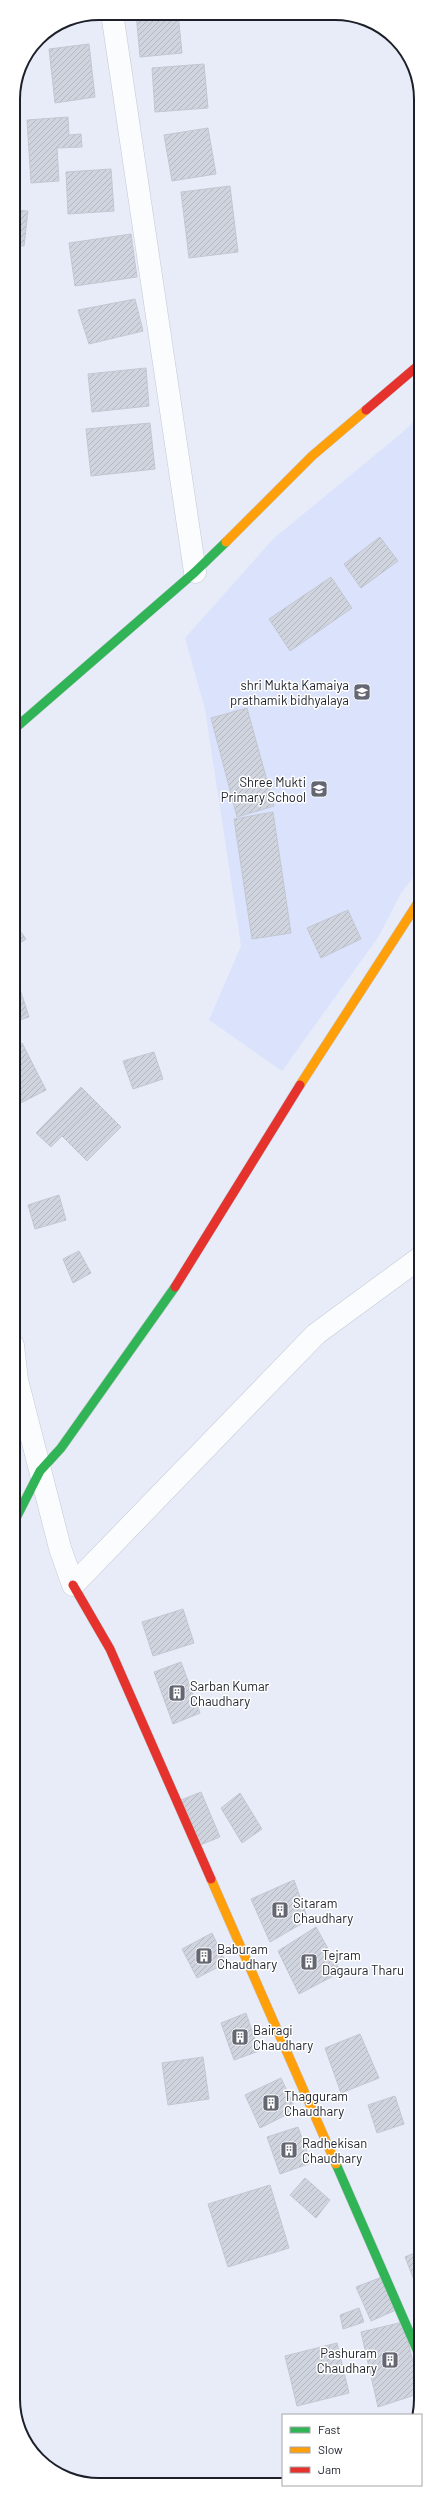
<svg xmlns="http://www.w3.org/2000/svg" width="434" height="2498" font-family="Barlow,sans-serif">
  <defs>
    <pattern id="building-hatch" width="6" height="6" patternUnits="userSpaceOnUse"><rect width="6" height="6" fill="#d0d4de"/><path d="M-1 1l2-2M0 6l6-6M5 7l2-2" fill="none" stroke="#b2b6bf"/></pattern>
  </defs>
  <rect width="100%" height="100%" fill="#e7ecf8"/>
  <path fill="#dbe3fc" d="M420 415 421 868 401 893 379 936 282 1071 209 1020 241 946 205 709 185 638 273 539 403 432Z"/>
  <path fill="url(#building-hatch)" stroke="#c3c7d2" d="M136 13 178 14 182 53 140 57Z
    M85 16V18L63 22 66 19Z
    M89 44 95 97 55 103 49 49Z
    M204 64 208 108 155 112 152 68Z
    M68 117 69 135 81 134 82 147 57 148 59 181 31 183 27 120Z
    M208 128 216 174 172 181 164 135Z
    M111 169 114 211 68 214 66 172Z
    M230 186 238 252 189 258 181 192Z
    M13 210 28 211 24 246 13 245Z
    M131 234 137 277 75 286 69 243Z
    M135 299 143 331 89 344 78 310Z
    M146 368 149 406 92 412 88 374Z
    M150 423 155 469 91 476 86 429Z
    M380 537 398 561 361 588 344 564Z
    M331 577 352 608 290 651 269 619Z
    M247 708 274 806 237 817 211 718Z
    M273 812 291 933 252 939 234 819Z
    M348 910 361 939 321 958 307 928Z
    M13 921 26 939 13 948Z
    M18 983 29 1017 13 1022V984Z
    M22 1043 46 1090 13 1107V1048Z
    M154 1052 163 1079 133 1089 123 1061Z
    M81 1087 96 1102 51 1147 36 1133Z
    M96 1102 121 1127 87 1161 62 1136Z
    M59 1195 66 1220 35 1229 28 1205Z
    M79 1251 91 1273 73 1283 63 1259Z
    M183 1609 194 1643 153 1656 142 1622Z
    M181 1662 200 1713 173 1724 154 1672Z
    M201 1792 220 1837 200 1845 181 1800Z
    M240 1793 262 1829 242 1843 221 1808Z
    M294 1880 308 1920 270 1942 251 1899Z
    M316 1927 341 1972 299 1994 278 1951Z
    M212 1933 226 1963 197 1978 182 1949Z
    M246 2013 259 2051 234 2060 221 2023Z
    M360 2034 379 2078 341 2093 325 2048Z
    M203 2057 209 2099 168 2105 162 2063Z
    M281 2078 296 2110 260 2128 245 2095Z
    M395 2096 404 2124 377 2133 368 2105Z
    M298 2127 311 2163 280 2174 267 2137Z
    M305 2178 330 2200 316 2218 290 2195Z
    M270 2185 289 2248 228 2267 208 2204Z
    M421 2250V2298L405 2257Z
    M382 2277 396 2310 371 2321 356 2287Z
    M359 2308 364 2322 343 2329 340 2315Z
    M403 2322 421 2393 378 2407 361 2332Z
    M337 2343 349 2393 297 2406 285 2356Z"/>
  <g fill="none" stroke-linecap="round" stroke-linejoin="round">
    <g stroke="#c4c8d2" stroke-width="23">
      <path id="street" d="M112 13 195 572
        M13 1345 17 1380 60 1548 73 1585 316 1334 421 1257"/>
    </g>
    <g stroke="#c4c8d2" stroke-width="10">
      <path id="fast" d="M13 730 195 572 226 542
        M14 1522 40 1471 61 1448 175 1287
        M336 2164 421 2359"/>
    </g>
    <g stroke="#c4c8d2" stroke-width="10">
      <path id="slow" d="M226 542 312 456 366 410
        M300 1085 421 898
        M211 1879 336 2164"/>
    </g>
    <g stroke="#c4c8d2" stroke-width="10">
      <path id="jam" d="M366 410 420 364
        M175 1287 300 1085
        M73 1585 110 1649 211 1879"/>
    </g>
    <use href="#street" stroke="#fbfcfe" stroke-width="22"/>
    <use href="#fast" stroke="#30b455" stroke-width="9"/>
    <use href="#slow" stroke="#ff9f0a" stroke-width="9"/>
    <use href="#jam" stroke="#e5322d" stroke-width="9"/>
  </g>
  <defs>
    <g id="school-square" transform="scale(0.9)"><rect x="-9" y="-9" width="18" height="18" rx="4" fill="#646772" stroke="#fff"/><path d="M0-5L7-2L0 1L-7-2ZM-4 1L0 2.5L4 1V4Q0 6-4 4Z" fill="#fff"/></g>
    <g id="building-square" transform="scale(0.9)"><rect x="-9" y="-9" width="18" height="18" rx="4" fill="#646772" stroke="#fff"/><path d="M-4-6H4V6H1V3H-1V6H-4ZM-2.5-4.3h1.7v1.8h-1.7ZM.8-4.3h1.7v1.8H.8ZM-2.5-1h1.7V.8h-1.7ZM.8-1h1.7V.8H.8Z" fill="#fff"/></g>
  </defs>
  <g fill-rule="evenodd">
    <use href="#school-square" x="362" y="692"/>
    <use href="#school-square" x="319" y="789"/>
    <use href="#building-square" x="177" y="1693"/>
    <use href="#building-square" x="280" y="1910"/>
    <use href="#building-square" x="204" y="1956"/>
    <use href="#building-square" x="309" y="1962"/>
    <use href="#building-square" x="240" y="2037"/>
    <use href="#building-square" x="271" y="2103"/>
    <use href="#building-square" x="289" y="2150"/>
    <use href="#building-square" x="390" y="2360"/>
  </g>
  <g text-anchor="middle" dominant-baseline="central" stroke-width="3" stroke-linejoin="round" paint-order="stroke">
    <g font-size="13" fill="#1d202a" stroke="#fff" text-anchor="start">
      <text x="349" y="685" text-anchor="end">shri Mukta Kamaiya<tspan x="349" dy="15">prathamik bidhyalaya</tspan></text>
      <text x="306" y="782" text-anchor="end">Shree Mukti<tspan x="306" dy="15">Primary School</tspan></text>
      <text x="190" y="1686">Sarban Kumar<tspan x="190" dy="15">Chaudhary</tspan></text>
      <text x="293" y="1903">Sitaram<tspan x="293" dy="15">Chaudhary</tspan></text>
      <text x="217" y="1949">Baburam<tspan x="217" dy="15">Chaudhary</tspan></text>
      <text x="322" y="1955">Tejram<tspan x="322" dy="15">Dagaura Tharu</tspan></text>
      <text x="253" y="2030">Bairagi<tspan x="253" dy="15">Chaudhary</tspan></text>
      <text x="284" y="2096">Thagguram<tspan x="284" dy="15">Chaudhary</tspan></text>
      <text x="302" y="2143">Radhekisan<tspan x="302" dy="15">Chaudhary</tspan></text>
      <text x="377" y="2353" text-anchor="end">Pashuram<tspan x="377" dy="15">Chaudhary</tspan></text>
    </g>
  </g>
  <path d="M0 0H434V2498H0ZM99 20H335A79 79 0 0 1 414 99V2399A79 79 0 0 1 335 2478H99A79 79 0 0 1 20 2399V99A79 79 0 0 1 99 20Z" fill="#fff" fill-rule="evenodd"/>
  <path fill="none" stroke="#1d202a" stroke-width="2" d="M99 20H335A79 79 0 0 1 414 99V2399A79 79 0 0 1 335 2478H99A79 79 0 0 1 20 2399V99A79 79 0 0 1 99 20Z"/>
  <rect x="282" y="2414" width="140" height="72" fill="#ffffff" stroke="#a5a6aa"/>
  <rect x="290" y="2427" width="20" height="6" fill="#30b455" stroke="#a5a6aa"/>
  <text x="318" y="2434" font-size="12" fill="#1d202a">Fast</text>
  <rect x="290" y="2447" width="20" height="6" fill="#ff9f0a" stroke="#a5a6aa"/>
  <text x="318" y="2454" font-size="12" fill="#1d202a">Slow</text>
  <rect x="290" y="2467" width="20" height="6" fill="#e5322d" stroke="#a5a6aa"/>
  <text x="318" y="2474" font-size="12" fill="#1d202a">Jam</text>
</svg>
